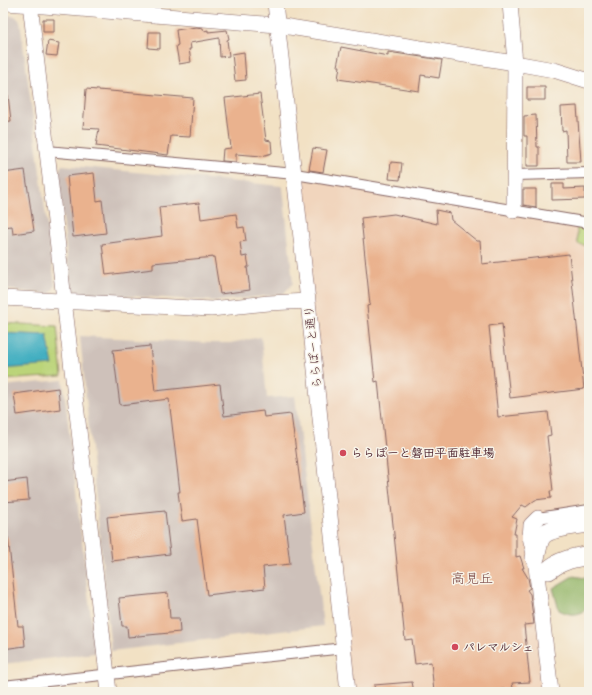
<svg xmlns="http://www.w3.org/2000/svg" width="592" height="695" font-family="'Comic Neue','Klee One',sans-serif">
  <rect width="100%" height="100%" fill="#f7f3e8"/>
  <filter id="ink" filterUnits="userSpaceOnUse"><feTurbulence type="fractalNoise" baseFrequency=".025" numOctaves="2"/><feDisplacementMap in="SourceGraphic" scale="8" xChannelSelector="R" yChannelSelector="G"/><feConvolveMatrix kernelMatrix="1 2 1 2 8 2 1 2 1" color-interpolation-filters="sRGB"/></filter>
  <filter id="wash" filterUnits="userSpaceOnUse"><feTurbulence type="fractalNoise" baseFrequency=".012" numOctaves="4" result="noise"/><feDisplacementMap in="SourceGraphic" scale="16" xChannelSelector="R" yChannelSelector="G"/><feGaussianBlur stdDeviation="0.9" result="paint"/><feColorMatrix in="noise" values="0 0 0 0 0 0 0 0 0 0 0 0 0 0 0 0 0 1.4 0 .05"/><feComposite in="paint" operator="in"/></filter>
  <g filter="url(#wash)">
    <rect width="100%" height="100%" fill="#f2e1c4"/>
    <path fill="#f1d5bd" d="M295 178 589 223V502L539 518 548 692H348Z"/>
    <path fill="#cec1ba" d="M3 15 15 16 20 21 55 286 50 294 3 289Z
      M62 165 281 186 283 188 293 283 283 294 218 301 76 293 70 285 58 172Z
      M80 336 211 343H230L261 337 267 398 295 396 323 626 111 651Z
      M63 380 95 653 3 664V386Z"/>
    <path fill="#bbd479" stroke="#827a52" d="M576 221 589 223V246L578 244Z
      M3 323 57 326 62 376 3 380Z"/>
    <path fill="#94b669" stroke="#6f6a4a" d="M573 576 585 578 589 577V607C579 616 571 616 559 610L553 588Z"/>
    <path fill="#43afc1" stroke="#466776" d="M3 333 47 335 53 365 3 369Z"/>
    <g id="blocks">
      <path fill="#eab28e" d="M43 19H54V32H43Z
        M196 27 203 28 204 31 208 30V32L227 30 229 39 227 40 229 56 220 57 219 38 190 43 191 49H189L191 62 179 64 176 46 178 45 176 30Z
        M149 32H160V49L148 48Z
        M48 41 59 43 57 56 46 55Z
        M341 47 388 56V52L442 60 439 78 421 75 419 91 338 79 340 66H337Z
        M244 52 246 80 235 81 232 54Z
        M527 87H545V100H527Z
        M86 89 193 98 190 137 171 136 168 155 96 146 99 129 83 128Z
        M260 94 266 140 271 141 272 153 262 156 236 154V162L222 161 223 149 231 148 225 98Z
        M8 95 11 121 3 122V96Z
        M577 106 581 162H567L566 130 562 131 561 107Z
        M536 115 537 147H539V166H527V136H524V116Z
        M313 148 327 150 323 172 309 170Z
        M391 162 402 163 400 180 389 179Z
        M25 170 34 231 13 234 12 226 3 227V173Z
        M94 173 97 201 102 200 106 233 73 237 67 176Z
        M552 184H564V189L585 188V199L552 200Z
        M523 189H536V207L523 205Z
        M199 203 201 219 236 214 238 228 244 227 246 241 240 242 242 257 247 256 249 267H247L250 290 220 294 214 257 153 263V269L106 275 102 244 162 236 159 207Z
        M436 210 450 213 451 220 477 241H480L482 264 569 254 584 389 510 398 502 324 489 326 498 417 548 412 551 435 547 436 553 491H550L551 498 535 500 526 507 522 505 512 517 517 519 514 534H516V557L520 556 524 568H522L528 578 530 588 527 590 530 594 534 624 524 625 530 682 512 683 513 688 477 692H434L431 662 415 664 412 639 405 640 378 381 375 382 367 306 370 305 361 218 394 214 437 224Z
        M150 346 155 391 220 384 224 416 263 411 264 417 291 414 304 512 284 515 290 564 263 567 265 588 207 595 197 519 182 521 178 492H180L169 399 120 405 113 350Z
        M58 388 60 409 17 415 14 394Z
        M27 479 29 500 3 502V482Z
        M165 511 170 554 112 561 107 517Z
        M3 537H8L18 626H23L25 646 3 649Z
        M168 593 170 618H179L180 632 128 637 127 626H122L119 598Z
        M412 682 414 692H375L374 685Z"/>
    </g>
  </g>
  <g filter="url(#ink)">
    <use href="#blocks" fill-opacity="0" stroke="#856361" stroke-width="1"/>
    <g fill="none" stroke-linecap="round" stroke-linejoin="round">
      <g stroke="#856361" stroke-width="12">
        <path id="street" d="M47 151 295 174 589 223
          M515 175 589 173
          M538 518 589 510
          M3 686 344 648"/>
      </g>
      <g stroke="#856361" stroke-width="16">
        <path id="secondary" d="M7 3 277 25 515 63 554 70 589 81
          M30 3 109 692
          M275 3 308 301 348 692
          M510 3 515 63 514 211
          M3 298 211 309 269 303 308 301
          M538 518 531 525 530 537 535 558 551 692"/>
      </g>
      <g stroke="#856361" stroke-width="20">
        <path id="highway" d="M535 558C537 551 538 542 541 537 548 527 577 525 589 523
          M549 570C560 560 575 558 589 555"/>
      </g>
      <use href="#street" stroke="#fff" stroke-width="10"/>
      <use href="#secondary" stroke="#fff" stroke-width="15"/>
      <use href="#highway" stroke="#fff" stroke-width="19"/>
    </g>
  </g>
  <g fill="#d1495b" stroke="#f7f3e8" stroke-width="1.5">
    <circle cx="343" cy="453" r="4"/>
    <circle cx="455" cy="647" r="4"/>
  </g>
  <g text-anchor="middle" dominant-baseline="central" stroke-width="3" stroke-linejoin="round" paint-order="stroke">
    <g font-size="12" fill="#4a1f2b" stroke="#f7f3e8">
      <text transform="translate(313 347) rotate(-96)">ららぽーと通り</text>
    </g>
    <g font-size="12" font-weight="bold" fill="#4a1f2b" stroke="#f7f3e8" text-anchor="start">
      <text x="351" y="453">ららぽーと磐田平面駐車場</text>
      <text x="463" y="647">パレマルシェ</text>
    </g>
    <g font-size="14" fill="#82524e" stroke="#f7f3e8">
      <text x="472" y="578">高見丘</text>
    </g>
  </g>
  <rect width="592" height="695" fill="none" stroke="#f7f3e8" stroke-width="16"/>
</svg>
